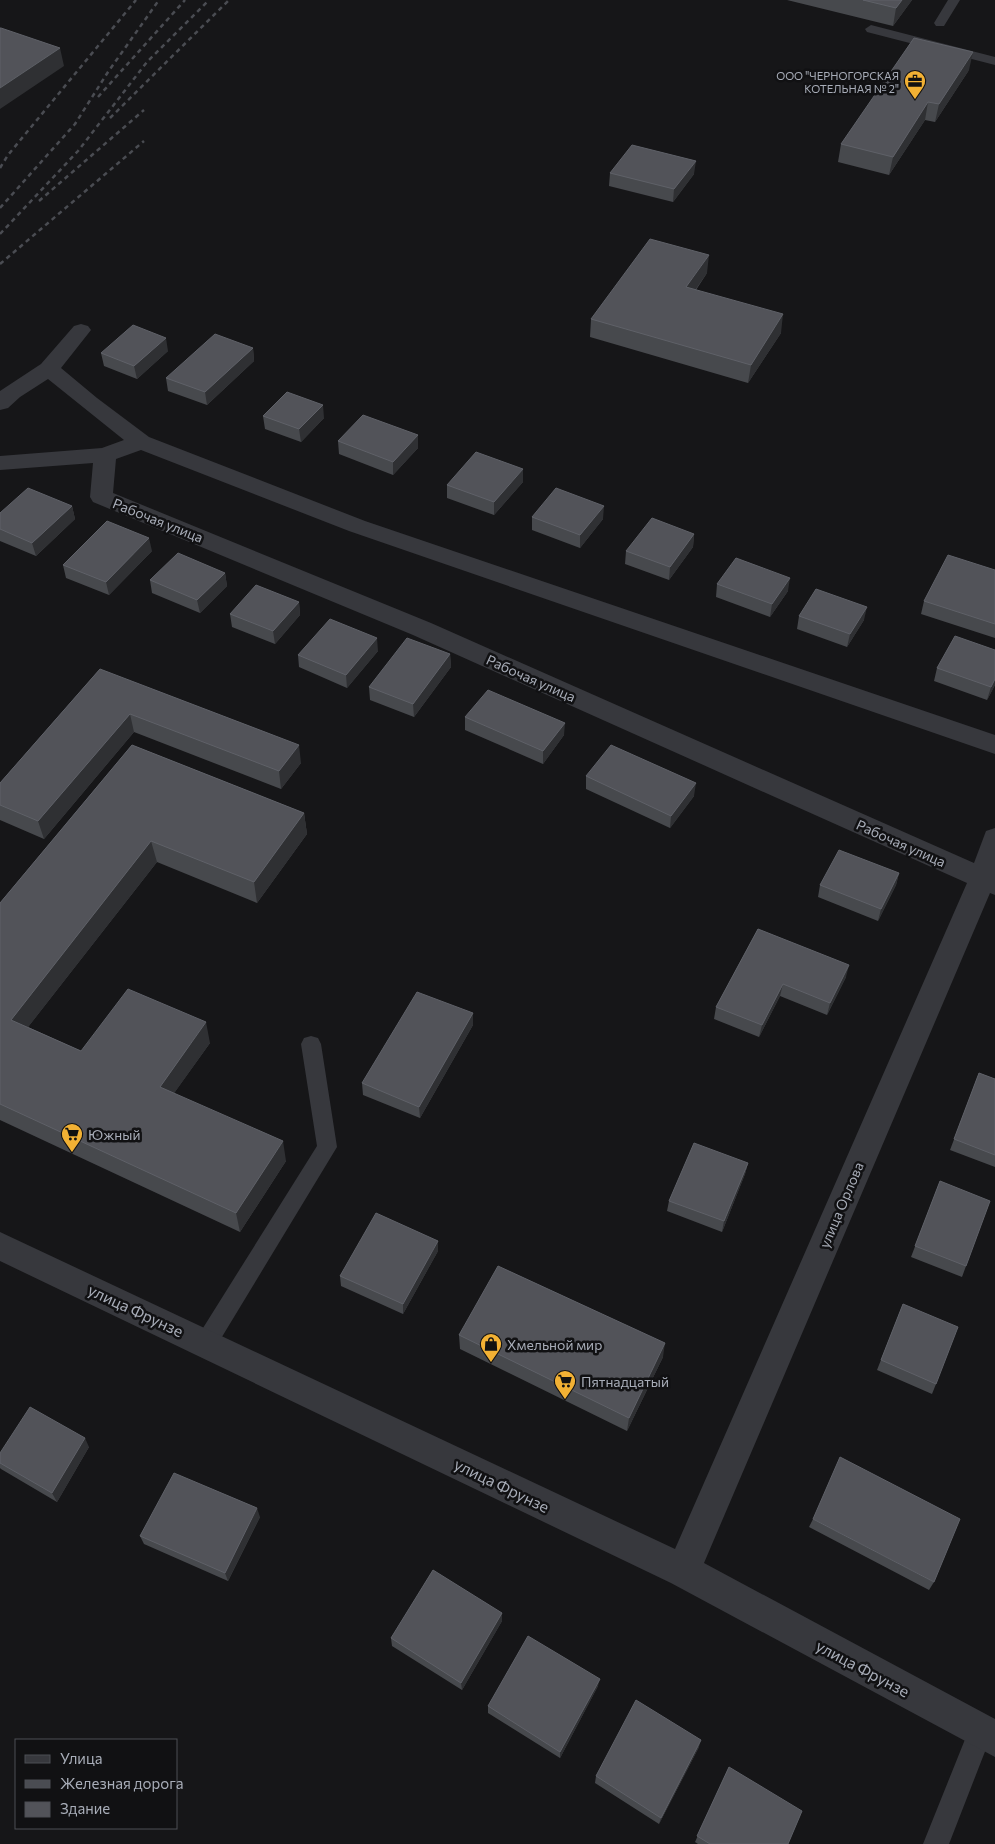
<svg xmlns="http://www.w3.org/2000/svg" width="995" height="1844" font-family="Commissioner,sans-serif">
  <rect width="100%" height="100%" fill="#161618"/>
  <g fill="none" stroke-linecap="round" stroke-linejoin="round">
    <path fill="#37383d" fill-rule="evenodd" d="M948 0H960L944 26H936L934 23Z
      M871 25 995 57V65L867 32 865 29Z
      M311 1036 318 1038 321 1044 337 1147 214 1350 206 1353 198 1350 195 1343 198 1336 317 1146 301 1044 304 1038Z
      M981 1719 990 1722 993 1731 949 1844H923L972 1722Z"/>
    <path fill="#37383d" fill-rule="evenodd" d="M81 324 88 326 91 330 61 368 97 398 149 437 365 521 995 735V754L349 531 141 450 116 459 113 493 431 623 974 863 986 831 995 828V895L990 893 704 1563 995 1719V1757L671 1583 0 1261V1232L675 1549 967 883 413 635 93 502 90 497 93 463 0 470V456L102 448 124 440 48 379 20 397 8 408 0 410V391L41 364 74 326Z"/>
    <path stroke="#4a4c52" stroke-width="2.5" stroke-dasharray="4.5 4" stroke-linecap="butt" d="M98 97 185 0
      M110 118 229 0
      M0 168 8 155 136 0
      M39 201 144 110
      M0 208 75 124 108 72 159 0
      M0 234 78 151 147 62 209 0
      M0 264 144 141"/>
  </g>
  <path fill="#47494d" d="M787 0H912L893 26Z
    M969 70 935 122 925 120 889 175 838 162 841 144Z
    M610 173 694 174 673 202 609 186Z
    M707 273 696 290 781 333 748 383 590 337 591 319Z
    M253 348 254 361 207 405 168 391 166 378Z
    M168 351 137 379 104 366 101 353Z
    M263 416 324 418 301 442 265 429Z
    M338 441 418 448 393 475 339 454Z
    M523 482 494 515 447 498V485Z
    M72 506 75 519 36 556 0 541V513Z
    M532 517 603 519 580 548 532 530Z
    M694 534 693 547 669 580 625 564 626 551Z
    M152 551 109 595 66 578 63 565Z
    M995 570V638L921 614 924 601Z
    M225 573 227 586 200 613 152 593 150 580Z
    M717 584 788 591 770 617 716 597Z
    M299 602 300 615 275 644 232 627 230 614Z
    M799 616 864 620 847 647 797 629Z
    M995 650V685L987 700 934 681 937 668Z
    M378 651 347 688 299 667 298 655Z
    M450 654 451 667 414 717 370 700 369 687Z
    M100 669 301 763 281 789 134 732 44 839 0 820V783Z
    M465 717 564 735 543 764 465 730Z
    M132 745 304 813 307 834 257 903 157 862 28 1027 81 1051 210 1043 174 1093 286 1161 240 1232 0 1120V903Z
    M586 776 694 796 670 828 586 789Z
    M899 873 896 885 878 921 818 897 820 885Z
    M758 929 846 977 827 1015 780 996 759 1037 714 1019 716 1007Z
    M473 1013V1025L420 1118 363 1095 362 1083Z
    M979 1073 995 1079V1167L950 1150Z
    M748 1163 745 1174 722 1232 667 1211 669 1201Z
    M940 1181 966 1266 962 1277 911 1257Z
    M438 1251 403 1314 341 1286 340 1276Z
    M903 1304 936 1384 932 1394 877 1370Z
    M459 1335 663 1357 627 1431 460 1349Z
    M89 1447 57 1502 1 1469 0 1468V1453Z
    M260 1517 228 1581 144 1544 140 1536Z
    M813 1519 934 1582 929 1590 809 1527Z
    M502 1613V1621L462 1690 392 1646 391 1638Z
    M598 1686 560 1758 488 1713V1706Z
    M699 1747 659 1824 595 1783 596 1776Z
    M729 1767 788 1844H698L695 1842Z"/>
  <path fill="#2f3033" d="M902 0H912L893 26 896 8Z
    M60 48 64 66 0 109V88Z
    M973 52 969 70 935 122 939 104Z
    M928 102 925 120 889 175 893 157Z
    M696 161 694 174 673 202 674 189Z
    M709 255 707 273 684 306 686 287Z
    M783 314 781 333 748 383 751 365Z
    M166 338 168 351 137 379 134 366Z
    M253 348 254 361 207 405 205 392Z
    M323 405 324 418 301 442 299 429Z
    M418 435V448L393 475V462Z
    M523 469V482L494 515V502Z
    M72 506 75 519 36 556 32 543Z
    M604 506 603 519 580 548V535Z
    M694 534 693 547 669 580 670 567Z
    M149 538 152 551 109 595 106 582Z
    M225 573 227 586 200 613 197 600Z
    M790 578 788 591 770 617 772 604Z
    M299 602 300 615 275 644 273 631Z
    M867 607 864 620 847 647 850 634Z
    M377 638 378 651 347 688 346 675Z
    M450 654 451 667 414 717 413 704Z
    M995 679V685L987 700 991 687Z
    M130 714 134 732 44 839 38 821Z
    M565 723 564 735 543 764V751Z
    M299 745 301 763 281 789 279 771Z
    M696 783 694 796 670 828 671 816Z
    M304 813 307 834 257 903 254 882Z
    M151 841 157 862 18 1040 11 1020Z
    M899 873 896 885 878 921 881 909Z
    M849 965 846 977 827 1015 830 1003Z
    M783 984 780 996 759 1037 762 1025Z
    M473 1013V1025L420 1118 419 1107Z
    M206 1022 210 1043 165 1106 160 1087Z
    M283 1141 286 1161 240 1232 236 1213Z
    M748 1163 745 1174 722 1232 724 1221Z
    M438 1241V1251L403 1314V1304Z
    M665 1343 663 1357 627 1431 629 1418Z
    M85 1438 89 1447 57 1502 52 1493Z
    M257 1508 260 1517 228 1581 225 1573Z
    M502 1613V1621L462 1690 461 1683Z
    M600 1679 598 1686 560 1758V1752Z
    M701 1740 699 1747 659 1824 661 1818Z"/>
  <path fill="#525359" stroke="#5f6168" d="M863 0H902L896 8Z
    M0 28H1L60 48 0 88Z
    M914 38 973 52 939 104 928 102 893 157 841 144Z
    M632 145 696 161 674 189 610 173Z
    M650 239 709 255 686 287 783 314 751 365 591 319Z
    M133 325 166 338 134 366 101 353Z
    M215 334 253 348 205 392 166 378Z
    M287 392 323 405 299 429 263 416Z
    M363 415 418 435 393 462 338 441Z
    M476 452 523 469 494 502 447 485Z
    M28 488 72 506 32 543 0 529V513Z
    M556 488 604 506 580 535 532 517Z
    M652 518 694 534 670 567 626 551Z
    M107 521 149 538 106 582 63 565Z
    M178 553 225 573 197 600 150 580Z
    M948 555 995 570V624L924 601Z
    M736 558 790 578 772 604 717 584Z
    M256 585 299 602 273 631 230 614Z
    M816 589 867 607 850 634 799 616Z
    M330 619 377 638 346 675 298 655Z
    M955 636 995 650V679L991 687 937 668Z
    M407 638 450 654 413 704 369 687Z
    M100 669 299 745 279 771 130 714 38 821 0 805V783Z
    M488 690 565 723 543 751 465 717Z
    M132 745 304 813 254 882 151 841 11 1020 81 1051 128 989 206 1022 160 1087 283 1141 236 1213 0 1104V903Z
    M611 745 696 783 671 816 586 776Z
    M839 850 899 873 881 909 820 885Z
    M758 929 849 965 830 1003 783 984 762 1025 716 1007Z
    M417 992 473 1013 419 1107 362 1083Z
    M979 1073 995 1079V1155L954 1139Z
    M694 1143 748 1163 724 1221 669 1201Z
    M940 1181 990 1201 966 1266 915 1246Z
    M376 1213 438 1241 403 1304 340 1276Z
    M498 1266 665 1343 629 1418 459 1335Z
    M903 1304 958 1327 936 1384 881 1360Z
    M30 1407 85 1438 52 1493 0 1463V1453Z
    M840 1457 960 1519 934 1582 813 1519Z
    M174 1473 257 1508 225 1573 140 1536Z
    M433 1570 502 1613 461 1683 391 1638Z
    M528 1636 600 1679 560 1752 488 1706Z
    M636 1700 701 1740 661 1818 596 1776Z
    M729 1767 802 1811 788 1844H710L697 1836Z"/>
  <defs>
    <g id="office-pin" transform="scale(1.125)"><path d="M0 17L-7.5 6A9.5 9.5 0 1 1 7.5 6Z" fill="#f2b134" stroke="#111113"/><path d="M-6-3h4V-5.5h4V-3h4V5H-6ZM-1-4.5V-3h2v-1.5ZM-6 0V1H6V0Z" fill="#111"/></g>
    <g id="supermarket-pin" transform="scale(1.125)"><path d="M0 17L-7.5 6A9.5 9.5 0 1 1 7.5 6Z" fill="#f2b134" stroke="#111113"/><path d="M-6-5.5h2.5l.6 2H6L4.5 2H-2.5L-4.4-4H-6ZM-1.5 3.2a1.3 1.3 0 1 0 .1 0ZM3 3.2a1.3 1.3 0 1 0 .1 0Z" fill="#111"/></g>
    <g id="shop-pin" transform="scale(1.125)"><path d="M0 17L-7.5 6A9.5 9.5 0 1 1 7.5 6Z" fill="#f2b134" stroke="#111113"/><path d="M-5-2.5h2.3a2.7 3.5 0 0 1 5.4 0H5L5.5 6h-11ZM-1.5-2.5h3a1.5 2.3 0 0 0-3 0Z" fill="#111"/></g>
  </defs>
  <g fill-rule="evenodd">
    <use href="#office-pin" x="915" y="81"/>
    <use href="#supermarket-pin" x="72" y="1134"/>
    <use href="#shop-pin" x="491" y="1344"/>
    <use href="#supermarket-pin" x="565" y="1381"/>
  </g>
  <g text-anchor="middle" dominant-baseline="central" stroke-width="5" stroke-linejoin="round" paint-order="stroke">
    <g font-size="11" fill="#a8adb8" stroke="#111113" text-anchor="end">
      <text x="899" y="75">ООО "ЧЕРНОГОРСКАЯ<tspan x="899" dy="13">КОТЕЛЬНАЯ № 2"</tspan></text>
    </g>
    <g font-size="14" fill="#a8adb8" stroke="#111113">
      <text transform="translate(158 520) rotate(22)">Рабочая улица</text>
      <text transform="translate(531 678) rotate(24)">Рабочая улица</text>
      <text transform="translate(901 843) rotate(24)">Рабочая улица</text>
      <text transform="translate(841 1205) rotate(-67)">улица Орлова</text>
    </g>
    <g font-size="14" fill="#a8adb8" stroke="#111113" text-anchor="start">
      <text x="88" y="1134">Южный</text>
      <text x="507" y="1344">Хмельной мир</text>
      <text x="581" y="1381">Пятнадцатый</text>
    </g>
    <g font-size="16" fill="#a8adb8" stroke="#111113">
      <text transform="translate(136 1310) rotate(25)">улица Фрунзе</text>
      <text transform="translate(502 1485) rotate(26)">улица Фрунзе</text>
      <text transform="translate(863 1668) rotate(28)">улица Фрунзе</text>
    </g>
  </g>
  <rect x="15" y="1739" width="162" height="90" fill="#111113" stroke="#4d4f55"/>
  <rect x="25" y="1755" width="25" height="8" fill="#37383d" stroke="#4d4f55"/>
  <text x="60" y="1764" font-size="15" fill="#a8adb8">Улица</text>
  <rect x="25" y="1780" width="25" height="8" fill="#4a4c52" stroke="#4d4f55"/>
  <text x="60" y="1789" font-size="15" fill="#a8adb8">Железная дорога</text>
  <rect x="25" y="1802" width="25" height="15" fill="#525359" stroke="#4d4f55"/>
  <text x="60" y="1814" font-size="15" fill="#a8adb8">Здание</text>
</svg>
